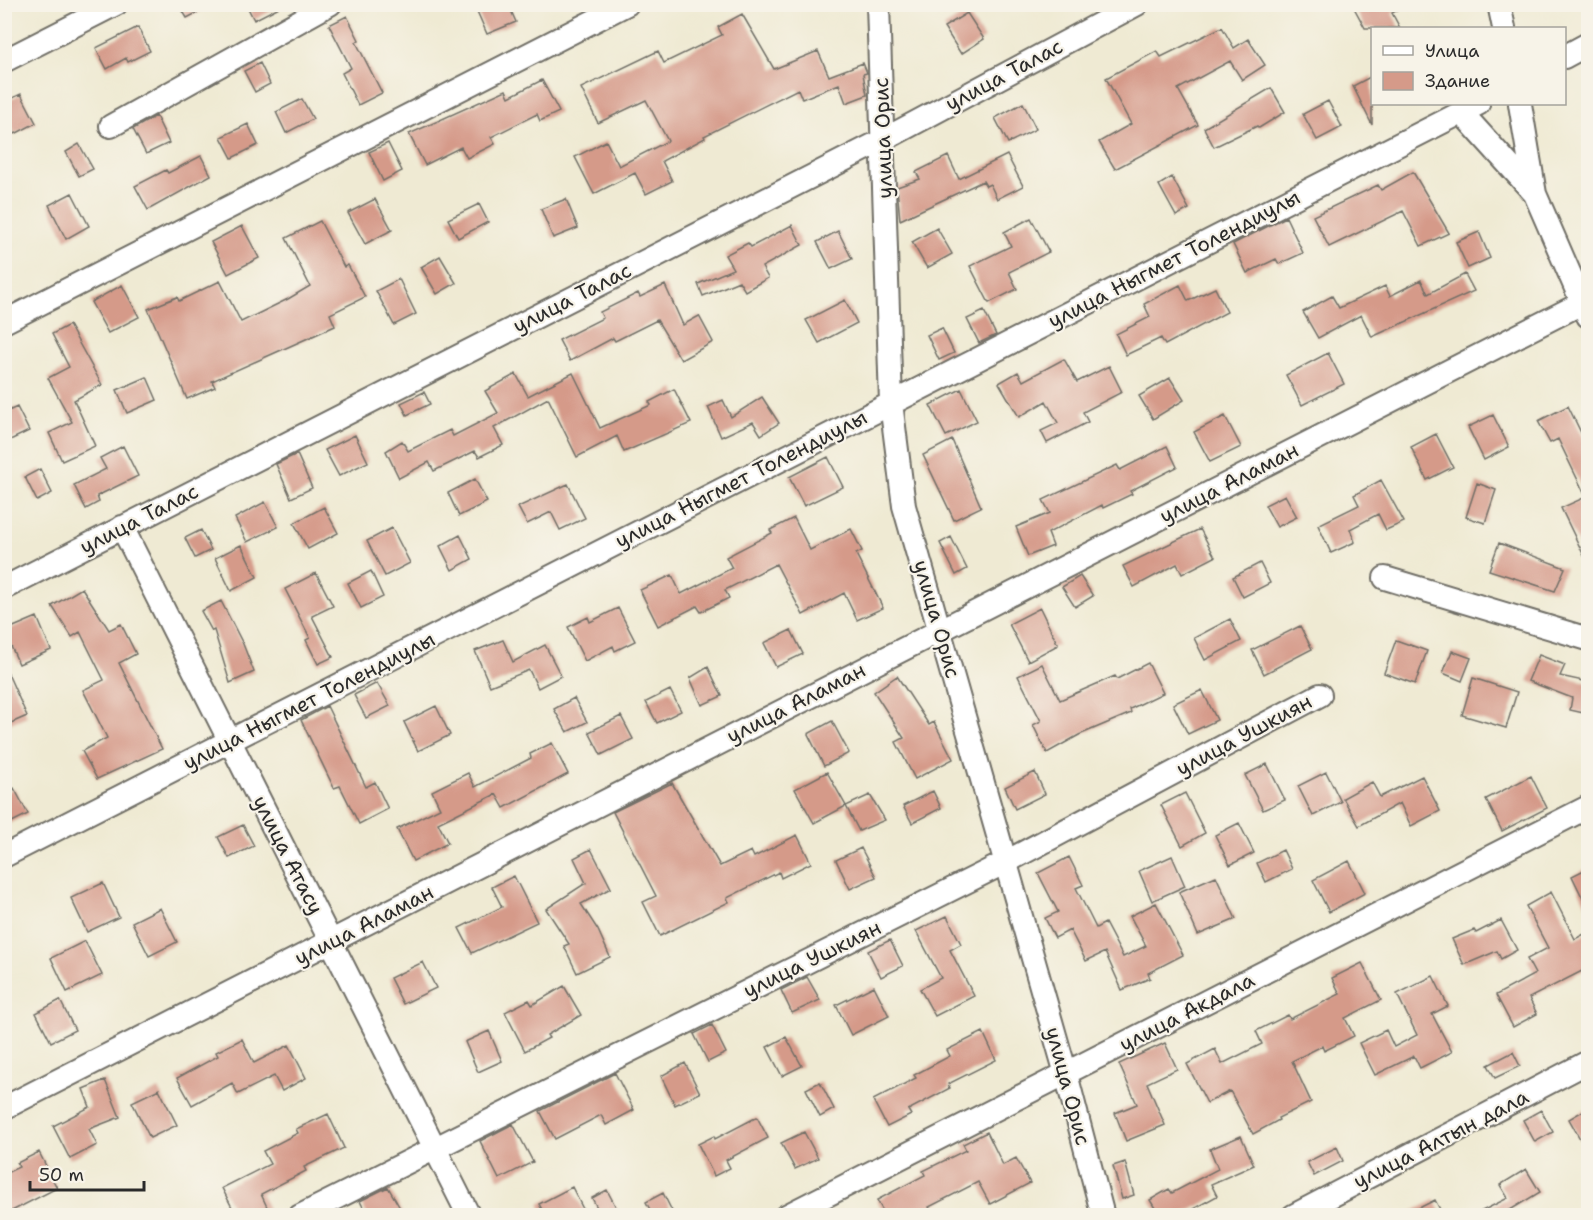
<svg xmlns="http://www.w3.org/2000/svg" width="1593" height="1220" font-family="'Shantell Sans',sans-serif">
  <rect width="100%" height="100%" fill="#f7f3e8"/>
  <filter id="ink" filterUnits="userSpaceOnUse"><feTurbulence type="fractalNoise" baseFrequency=".0167" numOctaves="2"/><feDisplacementMap in="SourceGraphic" scale="12" xChannelSelector="R" yChannelSelector="G"/><feConvolveMatrix kernelMatrix="1 2 1 2 8 2 1 2 1" color-interpolation-filters="sRGB"/></filter>
  <filter id="wash" filterUnits="userSpaceOnUse"><feTurbulence type="fractalNoise" baseFrequency=".008" numOctaves="4" result="noise"/><feDisplacementMap in="SourceGraphic" scale="24" xChannelSelector="R" yChannelSelector="G"/><feGaussianBlur stdDeviation="1.35" result="paint"/><feColorMatrix in="noise" values="0 0 0 0 0 0 0 0 0 0 0 0 0 0 0 0 0 1.4 0 .05"/><feComposite in="paint" operator="in"/></filter>
  <g filter="url(#wash)">
    <rect width="100%" height="100%" fill="#efead3"/>
    <g id="blocks">
      <path fill="#d59a89" d="M188 4H214L187 18 181 8Z
        M246 4H285L254 20Z
        M487 4H508L516 22 487 34 476 9Z
        M1352 4H1408L1392 13 1400 28H1365Z
        M967 13 984 39 961 54 944 27Z
        M742 14 774 69 818 51 829 76 863 63 867 73 863 74 867 95 846 103 839 84 802 99 798 89 704 136 705 138 662 161 672 181 646 194 635 173 594 194 575 157 606 141 619 166 668 141 646 100 598 123 581 88 658 51 664 63 722 35 718 27Z
        M347 16 359 40 356 42 382 93 358 105 342 73 351 68 329 25Z
        M138 27 150 51 128 62 126 58 107 69 96 48Z
        M1222 27 1234 48 1248 39 1265 65 1242 80 1230 61 1178 89 1198 125 1115 169 1099 142 1131 124 1106 78 1157 51 1161 57Z
        M260 63 270 84 255 92 244 71Z
        M1372 76V125L1353 86Z
        M542 80 559 112 540 121 537 114 491 137 495 144 467 158 461 147 425 165 409 134 506 90 509 97Z
        M1271 88 1285 112 1259 128 1257 126 1214 147 1204 128Z
        M21 94 36 123 15 134 4 114V102Z
        M302 99 313 119 286 133 276 112Z
        M1328 101 1342 127 1317 140 1303 114Z
        M1023 103 1036 129 1008 143 995 118Z
        M156 116 169 143 146 154 133 129Z
        M248 124 258 145 232 158 221 137Z
        M388 143 402 171 383 181 369 152Z
        M79 144 93 169 79 176 66 152Z
        M1007 155 1023 186 997 199 990 184 986 186 983 181 900 220 897 187 920 179 916 172 948 156 959 179Z
        M201 156 211 175 148 210 135 186 166 170 168 173Z
        M1413 172 1449 233 1421 246 1403 211 1329 247 1313 216 1378 185 1381 190Z
        M1172 177 1189 209 1176 216 1159 185Z
        M72 193 89 226 66 239 49 205Z
        M375 199 392 230 365 244 348 213Z
        M566 199 578 228 553 238 541 209Z
        M479 204 488 222 458 238 448 219Z
        M1286 217 1303 253 1279 264 1276 259 1247 273 1233 244Z
        M1031 218 1049 252 1009 272 1017 289 989 303 970 266 1011 246 1004 232Z
        M320 221 344 267 348 265 365 297 330 314 335 326 212 381 215 387 187 399 148 309 177 297 179 301 220 281 241 322 288 299 310 286 286 238Z
        M792 225 802 245 762 267 768 278 745 291 739 281 703 296 698 284 733 269 725 255 748 243 751 247Z
        M242 226 259 258 228 274 211 242Z
        M937 228 952 254 927 268 912 242Z
        M838 231 852 259 831 269 817 242Z
        M1479 232 1490 258 1468 268 1456 242Z
        M440 256 456 283 437 294 421 267Z
        M1465 274 1474 291 1372 337 1361 315 1318 338 1303 312 1332 296 1339 308 1385 286 1390 296 1421 280 1428 294Z
        M399 279 416 314 394 325 376 291Z
        M122 285 139 317 108 333 91 302Z
        M665 285 683 325 699 316 713 342 681 360 657 320 615 341 613 338 570 361 559 340 603 318 600 312 638 293 640 297Z
        M1180 285 1188 301 1215 288 1227 312 1165 345 1161 338 1126 355 1116 334 1150 317 1144 304Z
        M845 300 857 323 819 343 806 320Z
        M984 311 996 335 979 343 967 319Z
        M69 325 102 385 74 400 95 446 62 461 49 433 72 422 48 378 69 367 52 334Z
        M942 328 954 353 939 360 927 335Z
        M1328 353 1344 384 1302 405 1286 375Z
        M1064 359 1077 382 1109 366 1122 392 1083 412 1088 422 1047 443 1041 431 1058 423 1046 401 1019 417 999 383 1018 372 1023 381Z
        M573 373 600 428 651 405 649 402 674 389 691 423 624 452 617 436 577 457 548 398 494 428 503 445 479 457 475 451 434 471 429 462 399 478 386 451 402 441 408 451 450 430 453 436 498 413 485 391 516 374 528 396Z
        M147 377 157 400 127 413 117 390Z
        M1170 378 1184 400 1153 419 1139 396Z
        M961 389 977 421 946 436 930 405Z
        M424 392 430 404 407 415 401 403Z
        M762 397 779 423 761 435 753 422 721 437 708 407 723 400 731 417Z
        M1568 406 1588 447V564L1561 508 1586 497 1558 439 1550 443 1538 421Z
        M17 407 29 431 4 443V413Z
        M1493 415 1509 447 1484 460 1468 427Z
        M1225 416 1241 447 1210 462 1194 432Z
        M1436 434 1453 467 1427 480 1411 447Z
        M355 435 368 462 339 476 325 450Z
        M952 440 981 507 954 520 923 455Z
        M123 446 138 476 97 496 99 502 86 509 74 485 106 469 100 458Z
        M1167 446 1177 467 1130 491 1132 494 1103 508 1102 505 1048 533 1053 546 1028 556 1016 527 1050 513 1043 500 1117 465 1120 470Z
        M297 454 312 488 291 498 276 464Z
        M828 457 843 487 804 506 789 477Z
        M40 469 52 493 37 501 25 477Z
        M475 479 487 502 459 516 448 493Z
        M1381 480 1404 522 1386 530 1378 514 1350 529 1355 542 1331 553 1318 525 1359 505 1354 495Z
        M1477 483 1496 490 1485 523 1466 517Z
        M568 484 585 518 560 530 551 512 527 524 518 507Z
        M1285 495 1297 517 1277 527 1265 505Z
        M265 502 278 527 247 542 235 518Z
        M324 507 338 533 308 549 294 523Z
        M794 518 810 550 851 529 862 551 856 554 883 608 857 620 844 593 803 615 776 564 725 590 729 598 701 612 697 606 658 626 640 590 672 575 681 594 732 568 726 557 772 533 770 530Z
        M392 528 410 563 385 576 367 541Z
        M1200 529 1215 557 1182 574 1177 564 1134 587 1123 566Z
        M201 530 211 550 195 558 185 538Z
        M460 535 472 559 452 570 440 546Z
        M951 537 967 569 956 575 940 543Z
        M1499 543 1565 568 1555 591 1489 570Z
        M241 545 257 577 231 591 215 558Z
        M1260 563 1270 583 1243 597 1233 577Z
        M371 571 383 597 361 608 348 583Z
        M316 573 333 606 312 616 333 657 318 664 306 640 310 638 285 589Z
        M1080 576 1093 596 1075 607 1062 587Z
        M82 588 109 630 121 624 136 654 119 663 162 749 97 779 82 751 107 738 83 690 104 680 80 632 72 637 52 606Z
        M221 601 243 644 254 672 230 683 214 630 212 631 201 611Z
        M618 608 635 641 615 651 613 646 585 661 568 627 588 617 590 622Z
        M1040 608 1058 645 1028 661 1009 624Z
        M37 617 51 650 19 664 4 631Z
        M1230 619 1241 641 1205 660 1194 638Z
        M1300 626 1312 649 1264 674 1252 650Z
        M791 630 803 654 776 667 764 643Z
        M503 640 513 662 545 645 561 676 538 688 529 670 490 686 475 651Z
        M1396 640 1427 651 1415 684 1384 673Z
        M1452 651 1471 658 1462 681 1443 673Z
        M1539 655 1565 665 1560 676 1588 682V714L1570 710 1572 698 1528 681Z
        M1148 663 1163 693 1130 709 1131 713 1079 735 1047 753 1033 725 1041 721 1018 676 1042 664 1060 700 1115 676 1117 679Z
        M4 665 27 716 4 726Z
        M708 667 722 696 702 705 690 678Z
        M897 676 929 725 934 722 953 759 915 779 896 742 904 738 874 692Z
        M1473 678 1517 692 1506 728 1462 715Z
        M377 683 390 706 366 718 354 695Z
        M670 690 681 711 657 723 646 702Z
        M1202 690 1217 720 1188 734 1173 704Z
        M574 698 587 722 567 732 554 709Z
        M327 706 366 787 375 782 388 809 359 824 340 786 334 788 301 720Z
        M436 706 450 735 418 751 404 722Z
        M621 716 633 739 601 755 589 732Z
        M832 721 849 753 824 766 808 734Z
        M552 743 568 774 504 808 496 794 438 823 448 843 413 861 397 829 440 808 432 791 468 773 475 787 531 758 530 754Z
        M1267 764 1285 800 1263 810 1245 775Z
        M827 772 846 806 814 823 795 789Z
        M1035 772 1045 794 1015 809 1005 787Z
        M1326 772 1341 802 1313 816 1298 786Z
        M1422 776 1440 811 1411 826 1400 803 1359 826 1343 798 1372 782 1380 797Z
        M1531 776 1547 808 1502 831 1486 799Z
        M672 783 720 866 751 851 754 857 797 835 811 863 781 878 779 872 727 898 729 902 660 936 643 902 656 896 613 812Z
        M14 788 28 814 4 826V793Z
        M933 791 941 808 912 823 903 806Z
        M1185 793 1205 833 1182 846 1161 805Z
        M870 795 885 820 859 831 846 806Z
        M1239 823 1254 853 1230 865 1215 835Z
        M243 825 254 846 229 858 218 837Z
        M861 848 876 877 850 889 836 860Z
        M591 849 611 888 581 904 598 930 610 957 577 973 564 946 569 944 546 909 586 883 574 858Z
        M1283 850 1292 869 1266 882 1257 863Z
        M1172 856 1185 886 1152 901 1139 871Z
        M1069 857 1083 885 1076 888 1096 928 1105 923 1123 957 1146 946 1130 916 1156 903 1183 955 1148 973 1150 978 1122 990 1105 952 1086 961 1070 930 1055 938 1045 918 1058 912 1038 873Z
        M1349 861 1365 893 1329 912 1313 880Z
        M1588 868V909L1572 876Z
        M514 876 537 922 472 953 459 928 502 907 492 887Z
        M1216 876 1236 919 1198 935 1179 892Z
        M103 883 119 917 87 932 71 898Z
        M1551 892 1575 939 1588 932V968L1529 998 1537 1014 1513 1027 1496 995 1535 974 1527 959 1548 948 1526 906Z
        M160 908 177 942 149 956 132 922Z
        M947 916 961 944 950 950 974 996 935 1016 920 989 941 978 916 931Z
        M1501 920 1517 950 1501 959 1497 951 1464 965 1452 939 1474 930 1476 933Z
        M890 940 903 966 881 977 868 951Z
        M85 941 102 975 67 992 51 958Z
        M423 962 436 988 403 1004 390 978Z
        M1362 963 1381 1000 1345 1018 1354 1036 1324 1051 1322 1046 1292 1061 1311 1102 1278 1118 1279 1120 1253 1134 1230 1091 1207 1103 1187 1064 1215 1049 1222 1064 1262 1044 1256 1031 1288 1015 1290 1019 1340 994 1332 978Z
        M1433 976 1448 1006 1432 1014 1452 1052 1420 1068 1414 1056 1375 1075 1359 1043 1386 1030 1394 1047 1417 1035 1397 994Z
        M807 977 820 1000 792 1013 781 990Z
        M564 986 581 1015 547 1035 549 1038 525 1051 505 1012 529 1000 532 1005Z
        M874 986 889 1016 851 1035 836 1005Z
        M60 1000 75 1030 51 1042 36 1013Z
        M712 1025 726 1053 708 1062 694 1034Z
        M489 1031 502 1061 478 1072 465 1042Z
        M983 1032 996 1060 948 1084 950 1088 908 1110 911 1115 887 1127 873 1100 916 1078 914 1075 950 1056 947 1050Z
        M786 1037 802 1066 782 1076 767 1047Z
        M242 1039 254 1063 289 1045 306 1078 282 1091 274 1076 238 1094 232 1083 192 1105 177 1078 218 1056 216 1052Z
        M1165 1043 1177 1069 1147 1083 1165 1125 1126 1141 1115 1113 1137 1104 1119 1064Z
        M1513 1052 1520 1066 1495 1078 1488 1065Z
        M685 1063 700 1093 675 1105 661 1076Z
        M615 1073 634 1110 606 1125 601 1115 555 1139 540 1111Z
        M105 1080 120 1117 89 1129 97 1145 70 1159 53 1126 90 1107 83 1089Z
        M820 1082 834 1109 820 1117 806 1089Z
        M159 1089 177 1125 150 1138 132 1102Z
        M1588 1108V1153L1569 1119Z
        M1541 1110 1553 1132 1535 1142 1523 1120Z
        M328 1114 344 1148 304 1167 306 1171 261 1194 268 1209 254 1215H236L222 1188 270 1164 263 1151 298 1133 296 1129Z
        M757 1117 768 1138 726 1160 730 1168 714 1176 698 1144 714 1136 715 1139Z
        M513 1124 533 1162 499 1179 480 1141Z
        M804 1132 818 1158 795 1169 781 1143Z
        M987 1132 1003 1165 1016 1158 1030 1183 990 1204 978 1182 929 1207 932 1212 926 1215H885L877 1200 925 1175 923 1171 966 1150 963 1144Z
        M1241 1136 1254 1165 1211 1184 1217 1196 1182 1215H1159L1150 1200 1169 1189 1172 1193 1218 1169 1210 1149Z
        M1337 1147 1343 1161 1314 1176 1307 1162Z
        M39 1152 57 1188 4 1215V1174L19 1167 17 1163Z
        M1125 1162 1134 1195 1122 1199 1113 1166Z
        M1526 1169 1540 1192 1502 1215H1474L1508 1198 1500 1185Z
        M388 1187 404 1215H367L360 1201Z
        M572 1187 586 1215H545L539 1204Z
        M607 1190 620 1215H601L592 1198Z
        M663 1193 674 1215H653L646 1202Z
        M1435 1200 1443 1215H1405Z"/>
    </g>
  </g>
  <g filter="url(#ink)">
    <use href="#blocks" fill-opacity="0" stroke="#706e66" stroke-width="1.5"/>
    <g fill="none" stroke-linecap="round" stroke-linejoin="round">
      <g stroke="#706e66" stroke-width="26">
        <path id="minor" d="M878 4 891 403 904 506 1066 1074 1103 1216
          M1499 4 1504 28
          M1564 57 1588 44
          M4 61 116 4
          M1520 104 1535 194 1588 316
          M1462 113 1535 194
          M111 126 330 4
          M4 322 627 4
          M122 527 469 1216
          M1385 578 1588 639
          M4 588 883 140 1137 4
          M4 856 1478 104
          M4 1108 1588 300
          M300 1216 1004 863 1320 695
          M786 1216 1588 807
          M1293 1216 1588 1062"/>
      </g>
      <use href="#minor" stroke="#fff" stroke-width="22"/>
    </g>
  </g>
  <g text-anchor="middle" dominant-baseline="central" stroke-width="4.5" stroke-linejoin="round" paint-order="stroke">
    <g font-size="21" fill="#2b2b2b" stroke="#f7f3e8">
      <text transform="translate(1004 75) rotate(-28)">улица Талас</text>
      <text transform="translate(883 138) rotate(-92)">улица Орис</text>
      <text transform="translate(1174 259) rotate(-27)">улица Ныгмет Толендиулы</text>
      <text transform="translate(572 298) rotate(-27)">улица Талас</text>
      <text transform="translate(741 479) rotate(-27)">улица Ныгмет Толендиулы</text>
      <text transform="translate(1229 483) rotate(-27)">улица Аламан</text>
      <text transform="translate(139 519) rotate(-27)">улица Талас</text>
      <text transform="translate(937 619) rotate(74)">улица Орис</text>
      <text transform="translate(309 701) rotate(-27)">улица Ныгмет Толендиулы</text>
      <text transform="translate(796 703) rotate(-27)">улица Аламан</text>
      <text transform="translate(1244 735) rotate(-28)">улица Ушкиян</text>
      <text transform="translate(288 855) rotate(63)">улица Атасу</text>
      <text transform="translate(364 925) rotate(-27)">улица Аламан</text>
      <text transform="translate(812 959) rotate(-26)">улица Ушкиян</text>
      <text transform="translate(1187 1012) rotate(-27)">улица Акдала</text>
      <text transform="translate(1068 1086) rotate(75)">улица Орис</text>
      <text transform="translate(1441 1139) rotate(-27)">улица Алтын дала</text>
    </g>
  </g>
  <rect width="1593" height="1220" fill="none" stroke="#f7f3e8" stroke-width="24"/>
  <rect x="1371" y="27" width="195" height="78" fill="#f7f3e8" stroke="#a5a39c" stroke-width="1.5"/>
  <rect x="1383" y="46" width="30" height="9" fill="#ffffff" stroke="#a5a39c" stroke-width="1.5"/>
  <text x="1425" y="57" font-size="18" fill="#2b2b2b">Улица</text>
  <rect x="1383" y="72" width="30" height="18" fill="#d59a89" stroke="#a5a39c" stroke-width="1.5"/>
  <text x="1425" y="87" font-size="18" fill="#2b2b2b">Здание</text>
  <path d="M30 1181v9h114v-9" fill="none" stroke="#2b2b2b" stroke-width="3"/>
  <text x="39" y="1181" font-size="18" fill="#2b2b2b" stroke="#f7f3e8" stroke-width="4.5" paint-order="stroke">50 m</text>
</svg>
